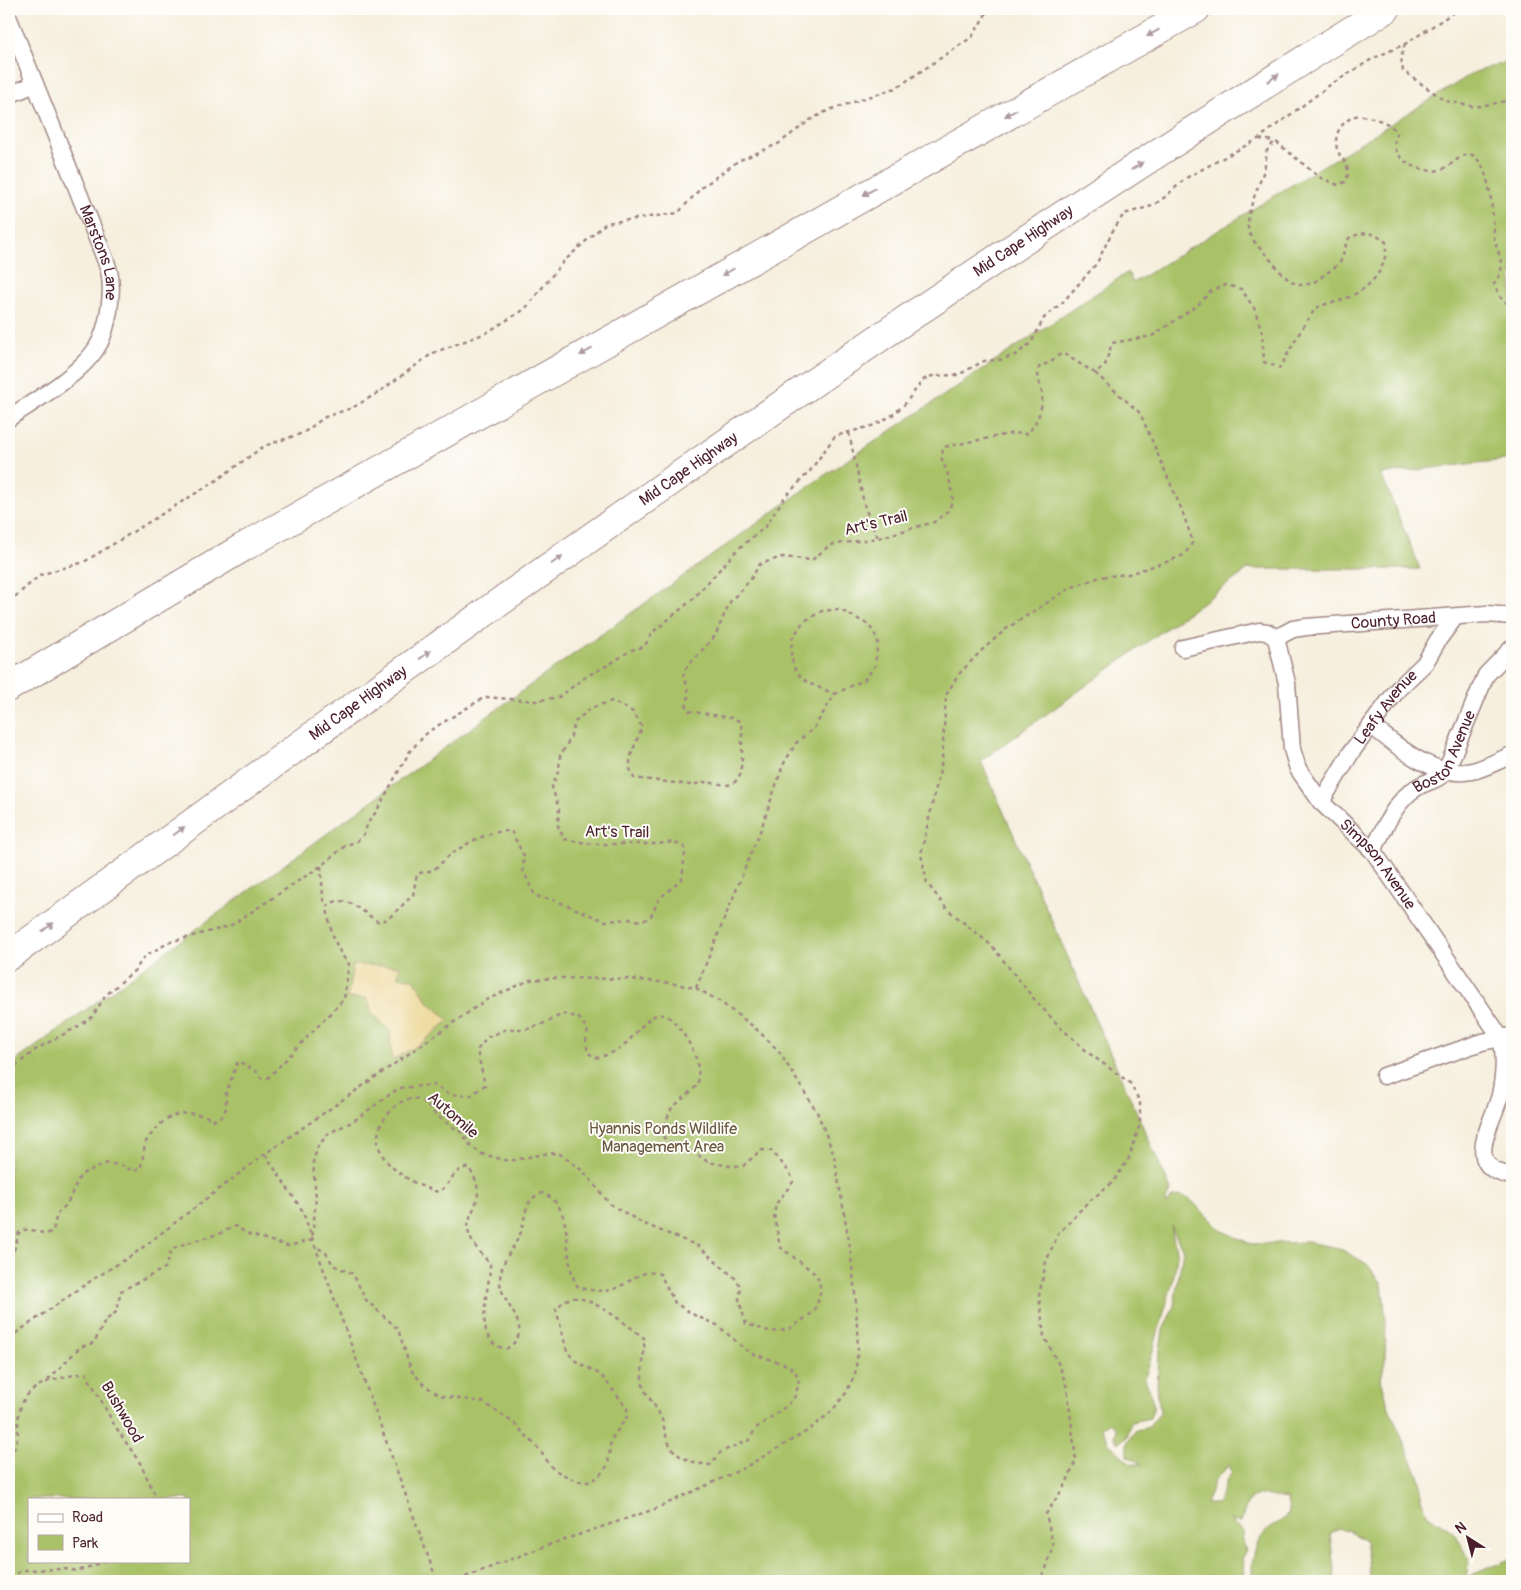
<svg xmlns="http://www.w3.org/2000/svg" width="1521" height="1590" font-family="Pangolin,sans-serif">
  <rect width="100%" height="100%" fill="#fdfcf7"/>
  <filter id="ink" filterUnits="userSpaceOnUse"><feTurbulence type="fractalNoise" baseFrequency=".02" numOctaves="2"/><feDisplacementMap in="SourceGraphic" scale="10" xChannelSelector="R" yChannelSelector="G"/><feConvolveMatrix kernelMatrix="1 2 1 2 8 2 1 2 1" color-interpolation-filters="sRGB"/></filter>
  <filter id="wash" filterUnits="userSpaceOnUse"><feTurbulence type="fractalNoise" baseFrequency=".0096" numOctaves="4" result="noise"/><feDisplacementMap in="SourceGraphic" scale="20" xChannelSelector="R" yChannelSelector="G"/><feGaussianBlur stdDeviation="1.12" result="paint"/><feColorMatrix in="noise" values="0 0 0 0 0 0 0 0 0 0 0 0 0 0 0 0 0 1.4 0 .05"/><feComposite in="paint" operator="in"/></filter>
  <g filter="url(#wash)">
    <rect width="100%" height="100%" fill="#f6efde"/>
    <path fill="#a9c268" stroke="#7a704a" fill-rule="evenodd" d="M1512 60V459L1381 474 1420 569H1249L981 761 1171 1190 1165 1202 1166 1205 1172 1197 1180 1196 1190 1199 1222 1231 1251 1244 1307 1242 1339 1248 1367 1264 1382 1284 1386 1321 1385 1361 1381 1379 1389 1408 1421 1482V1499L1428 1515 1455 1533 1470 1560 1467 1577 1512 1558V1581H1371L1365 1541 1350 1531 1338 1528 1330 1533 1335 1581H1253C1250 1561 1254 1541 1271 1527 1278 1522 1286 1520 1288 1511 1289 1507 1287 1502 1287 1499 1257 1494 1250 1488 1241 1522L1231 1521 1244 1531 1242 1539 1246 1550 1242 1557 1246 1581H9V1066L529 686 822 477 1128 272 1133 283 1475 72ZM1171 1226 1183 1250 1174 1306 1163 1330 1159 1356 1157 1386 1160 1413 1149 1427 1136 1430 1127 1442V1456L1142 1464H1131L1110 1444 1101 1428 1110 1422 1116 1428 1115 1437 1118 1443 1127 1437 1131 1422 1150 1418 1154 1405 1145 1378 1173 1281 1177 1256ZM1229 1465 1232 1473 1227 1479 1218 1504H1206L1215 1480ZM29 1499H189V1561H29Z"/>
    <path fill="#eeda9e" stroke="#9c7c64" d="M353 965 400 966 398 977 414 979 429 1003 449 1020 422 1043 392 1060 390 1031 372 1013 367 998H347Z"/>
  </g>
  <g filter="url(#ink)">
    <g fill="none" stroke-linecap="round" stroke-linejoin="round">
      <g stroke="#a08784" stroke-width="19">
        <g id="minor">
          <path id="s1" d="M9 19 100 246C103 254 107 263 109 271 114 292 108 331 96 349 78 376 36 400 9 418"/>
          <path d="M9 95 35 84"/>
          <path id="s2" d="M1276 638 1293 629 1306 627 1487 614 1512 616"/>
          <path id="s3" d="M1183 648 1259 631 1267 632 1276 638 1287 683 1292 749 1298 769 1321 802 1373 851 1501 1038C1506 1057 1504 1076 1500 1095 1493 1125 1460 1167 1512 1176"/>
          <path d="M1372 726C1398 747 1435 779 1472 771 1486 768 1499 760 1512 755"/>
          <path id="s4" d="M1321 802 1352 751 1398 689 1425 663 1438 640 1455 617"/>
          <path id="s5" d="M1373 851C1384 829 1394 802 1416 788 1426 781 1438 781 1446 771L1486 675 1512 648"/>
          <path d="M1384 1076 1482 1042 1510 1036"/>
        </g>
      </g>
      <g stroke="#a08784" stroke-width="30">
        <g id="motorway">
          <path d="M9 687 242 548 1196 9"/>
          <path id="s6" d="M9 956C460 628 911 301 1386 9"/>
        </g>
      </g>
      <path stroke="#a08784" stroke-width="2.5" stroke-dasharray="4 4" stroke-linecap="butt" d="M1405 44 1401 57 1403 71 1446 101 1475 107 1512 100
        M1259 139 1275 141
        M849 433 865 508 878 538
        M9 602 40 575 84 562 214 482 264 446 303 433 325 417 352 408 376 394 433 353 486 333 525 309 563 262 606 223 678 213 701 188 738 161 778 144 810 120 829 110 896 88 972 37 989 9
        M321 866 323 898 327 906
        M696 988 761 829 783 765 796 743 814 728 835 694 864 680 875 666 878 640 869 625 839 609 822 611 803 622 792 639 791 657 796 672 808 683 835 694
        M9 1071 38 1048 79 1026 92 1017 106 995 135 970 145 956 170 942 230 926 321 866 345 846 357 841 365 833 367 824 376 812 410 751 429 731 485 697 535 701 559 697 587 676 610 664 631 650 644 647 653 632 692 600 738 549 766 526 784 498 810 471 835 436 875 425 891 416 904 405 923 380 932 376 958 375 984 361 1000 360 1015 355 1031 343 1044 318 1063 302 1097 263 1112 232 1124 214 1152 206 1165 197 1186 178 1258 139 1330 85 1372 59 1405 44 1459 9
        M265 1154 302 1210 437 1581
        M9 1257C25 1241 5 1221 46 1234L53 1231 57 1214 67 1204 79 1178 84 1173 108 1163 123 1166 133 1171 140 1169C143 1161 143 1151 146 1142 148 1137 152 1134 155 1130 172 1109 192 1110 215 1120L223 1115 226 1108V1093L238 1061 256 1071 261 1078H268L344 999 349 964C335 949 329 926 327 906 346 891 362 913 379 922L388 919 413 895 417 874C422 872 428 872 432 870 439 867 444 859 450 855 466 843 491 830 511 831L524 856 523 870 535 896 554 900 605 921 630 919 641 921 650 918 659 899 682 879 685 852 684 847 673 842 658 844H592L564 839 558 826 559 809 552 787 559 769 560 756 570 739 575 722 591 708 612 701 633 712 642 727C637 743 623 763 634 778L691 785 705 782 728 785 735 782 740 775 742 760V728L739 721 732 718 689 711 686 706C689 693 690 689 683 677L686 668 715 636 730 602 750 580 760 564 782 557 812 560 830 545 878 538 934 522 948 511 953 500 949 477 941 457 944 447 1014 433 1027 434C1035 425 1041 414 1042 401 1044 390 1034 376 1040 366L1051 362 1059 355 1064 354 1095 373 1105 365 1112 343 1152 336 1198 305 1211 291 1226 285 1241 289 1254 308 1262 332 1264 362 1280 368C1286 357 1308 315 1317 308 1322 304 1333 303 1339 301 1366 292 1388 273 1386 242 1371 231 1366 231 1349 238 1345 245 1344 253 1341 260 1338 266 1329 271 1324 275 1297 297 1287 279 1269 258 1261 249 1249 239 1248 227 1247 201 1268 175 1266 152L1275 141 1319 177 1338 185 1345 182C1348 177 1349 172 1347 167 1345 160 1339 156 1337 149 1333 132 1343 120 1358 115 1372 118 1389 120 1397 133 1396 136 1394 141 1395 144 1396 163 1424 174 1440 170 1450 168 1464 149 1474 156 1491 168 1493 217 1494 236 1495 247 1503 259 1501 270 1500 275 1497 280 1494 284L1502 300 1512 306
        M9 1338 92 1280 134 1254 265 1154 486 1000 530 980 556 978 628 979 670 983 696 988 719 1001 754 1027 778 1050 817 1112 834 1155 850 1247 856 1303 858 1351 855 1374 846 1393 831 1412 809 1430 742 1469 655 1509 548 1545 455 1581
        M48 1380 80 1347 94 1343 105 1321 116 1312 121 1291 165 1268 171 1251 178 1246 221 1233 235 1226 248 1234 288 1246 312 1240 316 1198 313 1162 318 1146 329 1133 352 1122 399 1088 434 1085 449 1094 470 1096 485 1085 477 1050 488 1037 507 1029H527L548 1022 562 1014 578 1017 588 1030 586 1041 588 1053 597 1058C606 1055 617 1052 624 1045 645 1027 657 992 684 1035 695 1052 700 1064 698 1085L671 1109 661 1134 668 1142 692 1151 708 1162 729 1166H743L761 1150 772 1151 790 1173 793 1182 776 1204 774 1215 780 1247 812 1271 820 1281V1296L814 1312 789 1329 772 1332 746 1324 739 1300 741 1288 736 1279 698 1246 642 1223 610 1204 583 1171 560 1154 549 1153 509 1161 482 1154 471 1146 462 1133 437 1116 421 1099C406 1097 398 1102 388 1114 357 1152 404 1182 438 1192 453 1184 448 1173 468 1167 493 1201 462 1212 469 1234 472 1245 483 1255 490 1264 491 1288 469 1342 506 1349 539 1329 500 1305 500 1281 500 1261 514 1249 521 1232 525 1221 524 1207 532 1199 535 1196 539 1194 542 1193 579 1207 559 1262 579 1288 589 1290 601 1292 611 1290 629 1285 640 1267 660 1274L675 1303 696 1316 717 1325 750 1353 788 1365 796 1373 799 1383 795 1396 788 1405 756 1428 749 1440 721 1452 710 1465C692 1463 673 1458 667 1438 664 1430 664 1423 660 1415 654 1402 642 1393 642 1377 642 1364 645 1351 644 1338 629 1326 590 1295 572 1298 565 1299 560 1305 556 1309L567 1351 574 1360 601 1375 627 1408V1417L611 1440 608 1465 600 1475 590 1482 576 1481 553 1469 538 1448 514 1423 483 1402 442 1396 425 1386 411 1370 398 1329 366 1300 353 1274 333 1265 326 1253 315 1246
        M9 1456C17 1448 18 1437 18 1427 17 1383 52 1379 86 1373L115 1426 140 1463 157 1499
        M9 1576 24 1570 64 1569 78 1571 105 1561
        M1036 1581 1045 1572 1053 1545 1046 1514 1066 1484 1076 1460 1067 1388 1060 1367 1044 1336 1039 1296 1046 1262 1058 1234 1087 1203 1113 1182 1129 1158 1140 1124V1102L1130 1083 1090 1054 1061 1028 1034 999 991 945 947 909 927 883 921 854 942 761 946 695 958 675 981 651 1006 629 1070 588 1100 577 1128 574 1169 561 1184 555 1193 542 1181 508 1140 413 1095 373"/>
      <use href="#minor" stroke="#fff" stroke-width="16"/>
      <use href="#motorway" stroke="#fff" stroke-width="28"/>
    </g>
    <defs><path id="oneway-solid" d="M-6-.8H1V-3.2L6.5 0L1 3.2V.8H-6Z" transform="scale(1.25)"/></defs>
    <g fill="#ae9aa0">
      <use href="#oneway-solid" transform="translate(1153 33) rotate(151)"/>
      <use href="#oneway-solid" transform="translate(1273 78) rotate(-33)"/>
      <use href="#oneway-solid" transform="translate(1011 113) rotate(151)"/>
      <use href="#oneway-solid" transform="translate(1137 166) rotate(-33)"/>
      <use href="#oneway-solid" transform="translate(869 192) rotate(151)"/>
      <use href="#oneway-solid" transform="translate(728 272) rotate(150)"/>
      <use href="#oneway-solid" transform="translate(586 352) rotate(151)"/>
      <use href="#oneway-solid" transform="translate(557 560) rotate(-35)"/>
      <use href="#oneway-solid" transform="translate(425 655) rotate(-36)"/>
      <use href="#oneway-solid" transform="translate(179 831) rotate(-37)"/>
      <use href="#oneway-solid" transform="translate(48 927) rotate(-36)"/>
    </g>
  </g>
  <g text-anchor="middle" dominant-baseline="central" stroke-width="4" stroke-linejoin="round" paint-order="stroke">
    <g font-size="16" fill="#4a1f2b" stroke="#fdfcf7">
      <text stroke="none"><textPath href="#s6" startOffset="1241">Mid Cape Highway</textPath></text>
      <text stroke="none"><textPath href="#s1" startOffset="251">Marstons Lane</textPath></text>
      <text stroke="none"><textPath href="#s6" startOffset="836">Mid Cape Highway</textPath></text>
      <text transform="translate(876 523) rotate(-13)">Art's Trail</text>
      <text stroke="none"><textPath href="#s2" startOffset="120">County Road</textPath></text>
      <text stroke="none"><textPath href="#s6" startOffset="431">Mid Cape Highway</textPath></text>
      <text stroke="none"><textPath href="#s4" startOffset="115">Leafy Avenue</textPath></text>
      <text stroke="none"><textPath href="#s5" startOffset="126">Boston Avenue</textPath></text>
      <text transform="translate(617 832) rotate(1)">Art's Trail</text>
      <text stroke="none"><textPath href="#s3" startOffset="355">Simpson Avenue</textPath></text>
      <text transform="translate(453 1115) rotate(41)">Automile</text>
      <text transform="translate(122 1412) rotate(60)">Bushwood</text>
    </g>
    <g font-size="16" fill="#6b5840" stroke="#fdfcf7">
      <text x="663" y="1129">Hyannis Ponds Wildlife<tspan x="663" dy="18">Management Area</tspan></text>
    </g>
  </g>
  <rect width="1521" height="1590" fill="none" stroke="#fdfcf7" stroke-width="30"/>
  <rect x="28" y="1498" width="162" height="65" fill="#fdfcf7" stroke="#b5a4a5"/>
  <rect x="38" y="1514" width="25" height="8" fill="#ffffff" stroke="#b5a4a5"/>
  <text x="72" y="1522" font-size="15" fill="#4a1f2b">Road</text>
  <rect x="38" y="1535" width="25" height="15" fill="#a9c268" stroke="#b5a4a5"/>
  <text x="72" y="1548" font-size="15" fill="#4a1f2b">Park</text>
  <g transform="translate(1468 1538) rotate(324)" stroke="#fdfcf7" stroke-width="4" paint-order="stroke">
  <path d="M0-4L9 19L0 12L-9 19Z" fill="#4a1f2b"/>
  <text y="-8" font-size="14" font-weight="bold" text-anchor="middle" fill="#4a1f2b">N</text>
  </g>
</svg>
